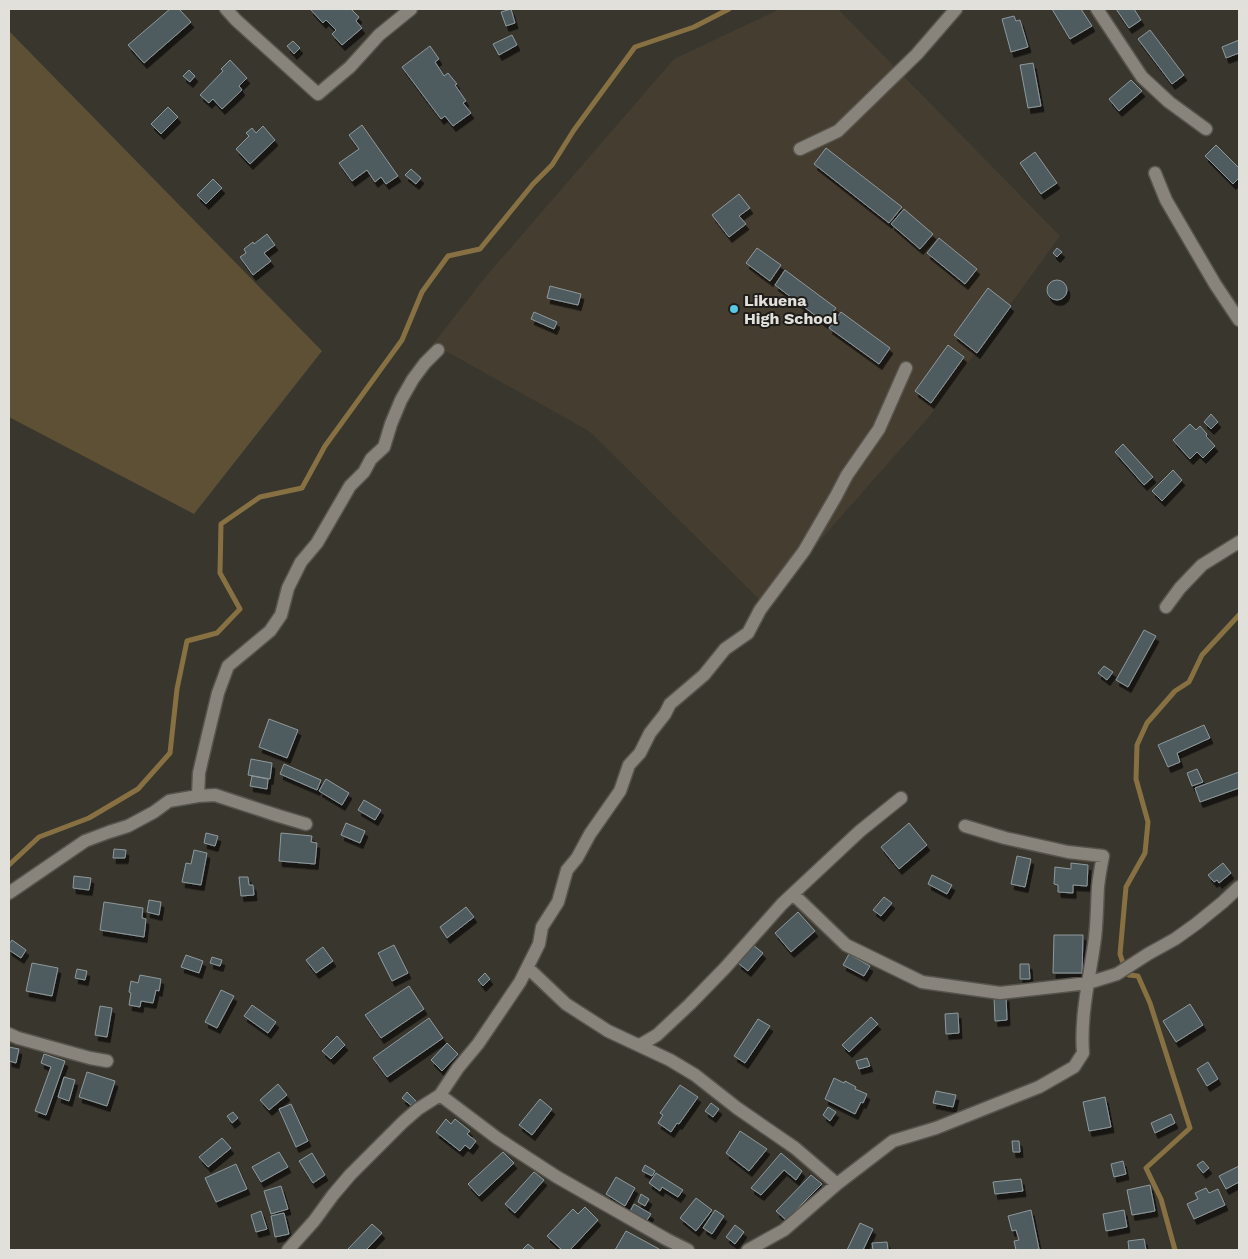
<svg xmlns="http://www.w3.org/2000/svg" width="1248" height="1259" font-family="'Work Sans',sans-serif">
  <defs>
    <filter id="shadow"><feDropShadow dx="3" dy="5.5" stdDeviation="0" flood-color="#0009"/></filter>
  </defs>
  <rect width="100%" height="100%" fill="#39362e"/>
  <path fill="#443d30" d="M780 9H838L1060 236 928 418 764 604 589 431 433 344 488 274 674 59Z"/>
  <path fill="#5d5034" d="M9 31 322 351 194 514 9 417Z"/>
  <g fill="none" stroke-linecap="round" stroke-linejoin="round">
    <path stroke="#877142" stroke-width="5" d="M9 865 39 837 89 818 138 789 170 753 177 689 187 641 217 633 240 609 220 573 221 524 260 497 302 488 325 446 402 340 422 292 448 256 480 249 533 184 552 165 574 130 635 47 694 27 729 9
      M1175 1250 1161 1199 1146 1168 1190 1128 1150 1003 1138 976 1129 975 1125 969 1120 954 1126 887 1145 853 1148 822 1136 779 1137 745 1147 723 1175 691 1189 682 1202 655 1239 615"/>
  </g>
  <path fill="#505b5e" stroke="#8e999c" filter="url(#shadow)" d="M170 9H179L191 22 144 63 128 45Z
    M310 9H345L346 10 348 9H351L359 17 356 21 362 28 342 45 332 34 336 30 326 20 323 23Z
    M511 9 515 23 506 26 501 12Z
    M1052 9H1081L1092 26 1070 39Z
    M1116 9H1134L1141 20 1129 28Z
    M1014 16 1016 21 1020 20 1028 47 1011 52 1002 19Z
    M1150 30 1184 75 1172 84 1138 39Z
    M512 35 517 45 499 55 493 44Z
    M1239 40V53L1226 58 1222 47Z
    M293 41 300 48 294 54 287 46Z
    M430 46 439 59 435 62 444 76 448 73 457 84 455 85 466 101 463 103 471 113 453 126 445 116 441 119 402 67Z
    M230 60 247 78 239 86 242 90 222 109 213 99 209 103 200 95 223 71 221 69Z
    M1033 63 1041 106 1028 108 1020 65Z
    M189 70 195 76 190 82 183 76Z
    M1131 80 1142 91 1119 111 1109 99Z
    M168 107 178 117 161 134 151 124Z
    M362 125 398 176 386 184 381 177 375 182 367 170 352 181 339 163 359 149 349 135Z
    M263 126 275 140 250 164 236 149 249 136 246 133 252 128 256 133Z
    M1216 145 1239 168V178L1233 184 1205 156Z
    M826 148 902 207 889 223 814 164Z
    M1035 152 1057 183 1041 194 1020 163Z
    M411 169 421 178 416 184 405 175Z
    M213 179 222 188 206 204 197 195Z
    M739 194 750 208 739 216 746 224 729 237 712 215Z
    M904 209 933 234 920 249 891 224Z
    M267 234 275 245 264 253 271 261 253 275 240 257 246 253 244 249 253 242 254 244Z
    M939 238 977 269 965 284 927 253Z
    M757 248 781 265 770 281 746 263Z
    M1057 248 1062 252 1057 257 1053 253Z
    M785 270 836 308 825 323 775 285Z
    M1047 290a10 10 0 1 1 20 0a10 10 0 1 1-20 0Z
    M550 286 581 294 578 305 547 298Z
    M988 288 1011 306 977 353 954 335Z
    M534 312 557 322 554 329 531 319Z
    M841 312 890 348 879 364 829 328Z
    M948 345 964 357 931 403 915 391Z
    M1211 414 1218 422 1211 429 1204 422Z
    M1190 424 1196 430 1200 426 1207 434 1206 436 1215 446 1203 458 1197 452 1190 459 1173 440Z
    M1123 444 1153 477 1144 485 1115 452Z
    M1173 470 1182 480 1162 501 1152 491Z
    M1144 630 1156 636 1128 687 1116 680Z
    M1104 666 1113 672 1107 680 1098 673Z
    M269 719 298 730 287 758 259 747Z
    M1204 725 1210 738 1177 753 1180 762 1168 767 1158 745Z
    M251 759 272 763 270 779 248 775Z
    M284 764 321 780 317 790 280 774Z
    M1197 769 1203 782 1192 786 1187 773Z
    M1239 772V788L1200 802 1195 788Z
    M252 776 268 779 267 789 250 786Z
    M326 779 349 793 342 805 319 791Z
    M364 800 381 810 375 820 358 810Z
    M346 823 365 831 360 843 341 835Z
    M909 823 927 845 899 869 881 847Z
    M206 833 218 836 215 846 204 843Z
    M281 833 312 836 311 842 317 843 315 864 279 861Z
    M114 849 126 850 125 858H113Z
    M194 850 207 853 201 885 182 882 186 863 191 864Z
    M1017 856 1031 859 1025 887 1011 884Z
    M1071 863 1088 865 1087 886 1073 885V893L1058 892V885L1054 884 1055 867 1071 869Z
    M1223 863 1231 873 1219 883 1217 880 1214 882 1208 875Z
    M932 875 952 885 947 894 928 884Z
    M74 876 91 878 89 890 73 888Z
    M239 877H248L249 885H253L254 895 241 896Z
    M884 897 892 903 881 916 873 910Z
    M149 900 161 902 159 915 147 912Z
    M104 902 143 908 142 918 146 919 144 937 100 930Z
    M466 907 474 917 447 938 440 927Z
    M798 912 815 931 791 952 775 933Z
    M1054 935H1083L1082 973H1053Z
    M12 940 26 950 21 958 9 950V944Z
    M394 945 408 973 392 981 378 953Z
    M753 945 763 953 748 971 738 963Z
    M323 947 333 961 316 973 306 960Z
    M849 954 870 966 864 976 843 965Z
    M186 955 203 961 199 973 181 967Z
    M212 957 222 960 220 966 210 963Z
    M32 963 58 968 52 996 26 991Z
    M1020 964H1029L1030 979H1020Z
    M77 969 87 971 85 980 75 978Z
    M485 973 490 979 483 986 478 980Z
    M140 975 161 979 159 991 156 990 153 1003 141 1001 140 1007 129 1005 131 993 129 992 131 981 138 983Z
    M409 986 424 1009 381 1038 365 1015Z
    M221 990 234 996 217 1028 205 1022Z
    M1006 996 1007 1020 995 1021 994 997Z
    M1190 1004 1203 1025 1176 1042 1163 1021Z
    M252 1005 276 1022 268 1033 244 1016Z
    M100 1006 112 1008 107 1037 95 1035Z
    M958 1013 959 1033 946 1034 945 1014Z
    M871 1017 878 1024 849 1052 842 1045Z
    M429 1018 443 1038 387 1077 373 1058Z
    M758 1019 770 1026 745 1063 734 1056Z
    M337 1036 345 1045 331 1059 322 1051Z
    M447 1043 458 1054 442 1071 431 1060Z
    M9 1047 19 1049 16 1063 9 1061Z
    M44 1054 65 1061 46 1115 35 1111 51 1067 41 1063Z
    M867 1058 870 1066 859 1069 856 1061Z
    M1208 1062 1218 1079 1207 1086 1197 1069Z
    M87 1072 115 1081 107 1106 79 1097Z
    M64 1077 75 1080 69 1101 58 1097Z
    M834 1078 844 1083 845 1081 856 1087 855 1089 867 1094 863 1103 861 1102 855 1114 825 1099Z
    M278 1084 287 1095 269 1110 260 1100Z
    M680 1085 698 1097 679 1124 677 1123 671 1132 658 1123 663 1115 660 1113Z
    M936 1091 956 1095 953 1107 933 1103Z
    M407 1092 417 1102 413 1107 402 1098Z
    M1105 1097 1111 1127 1089 1131 1083 1102Z
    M540 1099 552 1109 532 1135 519 1125Z
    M711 1103 719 1109 713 1117 705 1111Z
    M291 1104 308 1141 296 1147 279 1109Z
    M828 1107 836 1112 830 1121 823 1115Z
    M233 1112 238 1118 232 1123 227 1116Z
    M1171 1114 1175 1123 1155 1133 1151 1123Z
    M446 1119 451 1124 455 1119 470 1131 467 1134 476 1141 470 1149 465 1145 460 1151 436 1132Z
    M740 1131 767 1149 749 1171 726 1153Z
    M222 1138 231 1148 208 1167 199 1157Z
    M1012 1141H1019L1020 1152H1013Z
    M279 1152 288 1167 261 1182 252 1167Z
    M503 1152 514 1163 479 1196 468 1184Z
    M312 1153 325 1175 313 1183 299 1161Z
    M781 1153 802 1171 796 1180 784 1170 761 1195 751 1188Z
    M1123 1161 1126 1174 1114 1177 1111 1164Z
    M1203 1161 1209 1168 1203 1173 1197 1165Z
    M236 1164 247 1189 216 1202 205 1178Z
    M645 1165 655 1171 652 1176 642 1171Z
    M1239 1166V1182L1226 1189 1219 1176Z
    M534 1172 544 1180 515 1213 505 1204Z
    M656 1173 683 1190 678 1197 662 1187 660 1191 649 1183Z
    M811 1175 822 1184 786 1220 776 1211Z
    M616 1177 635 1188 625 1206 606 1194Z
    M1021 1179 1023 1191 995 1194 993 1182Z
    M1150 1185 1155 1211 1132 1215 1127 1190Z
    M281 1186 288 1209 271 1214 264 1191Z
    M1206 1188 1209 1193 1218 1189 1225 1205 1194 1219 1187 1204 1198 1199 1195 1193Z
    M641 1194 649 1199 645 1206 638 1202Z
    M696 1198 712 1210 696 1231 680 1218Z
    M634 1204 651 1214 645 1223 629 1213Z
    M585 1207 598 1220 570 1250H562L547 1236 573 1209 578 1214Z
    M715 1210 724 1216 712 1234 703 1228Z
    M1031 1210 1039 1249 1034 1250H1016L1014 1241 1019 1240 1016 1230 1012 1231 1008 1216Z
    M1124 1210 1127 1227 1106 1231 1103 1214Z
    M261 1211 267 1229 256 1232 251 1215Z
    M284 1213 289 1234 275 1237 271 1216Z
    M860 1223 873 1229 863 1250H847Z
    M372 1224 382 1233 366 1250H347Z
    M735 1225 744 1232 735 1244 726 1237Z
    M626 1231 659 1249 658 1250H615Z
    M1144 1239 1146 1250H1129L1128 1241Z
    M887 1242 888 1250H873L872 1243Z
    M528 1244 535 1250H522Z"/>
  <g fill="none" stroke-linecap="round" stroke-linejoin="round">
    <g stroke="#57544d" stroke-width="15">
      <path id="minor" d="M226 9 236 20 318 94 350 67 379 35 411 9
        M1097 9 1142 77 1169 102 1206 129
        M800 149 838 131 917 54 956 9
        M1155 173 1166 200 1215 284 1239 320
        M1166 607 1180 588 1202 565 1239 542
        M198 796 199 773 206 743 218 693 228 666 270 631 281 615 288 588 301 562 317 543 350 486 364 472 371 459 384 447 391 424 401 400 413 379 425 363 438 350
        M9 893 85 841 109 832 128 826 154 812 169 801 198 796 215 795 279 816 306 824
        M793 894 846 945 922 982 1000 993 1088 983 1117 974 1148 954 1175 939 1196 924 1223 902 1239 887
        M528 968 566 1004 608 1031 670 1060 695 1075 737 1108 795 1148 837 1184
        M9 1034 18 1038 90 1058 107 1061
        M640 1045 657 1035 690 1004 725 968 782 904 860 831 901 798
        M440 1095 497 1138 557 1177 666 1239 688 1250
        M288 1250 314 1221 333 1195 350 1175 403 1122 418 1109 440 1095 458 1068 478 1044 520 982 539 944 542 927 558 902 567 870 577 858 590 834 620 791 629 765 640 753 650 733 665 714 670 704 704 675 725 649 748 633 760 610 804 551 836 496 847 475 879 429 906 368
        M748 1250 784 1230 837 1184 893 1141 936 1128 1039 1087 1074 1067 1083 1053C1080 1015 1090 976 1095 938 1097 921 1097 904 1098 887 1099 877 1101 866 1103 856L1068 852 1005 838 965 826"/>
    </g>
    <use href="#minor" stroke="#88847b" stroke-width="12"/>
  </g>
  <circle fill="#57c9e2" stroke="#1f1d1a" stroke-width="2" cx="734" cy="309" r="5"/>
  <g text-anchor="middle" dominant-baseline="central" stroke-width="4" stroke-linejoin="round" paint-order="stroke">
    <g font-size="16" font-weight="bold" fill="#e2e0db" stroke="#1f1d1a" text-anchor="start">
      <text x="744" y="300">Likuena<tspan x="744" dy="18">High School</tspan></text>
    </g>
  </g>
  <rect width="1248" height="1259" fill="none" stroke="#e2e0db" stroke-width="20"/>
</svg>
